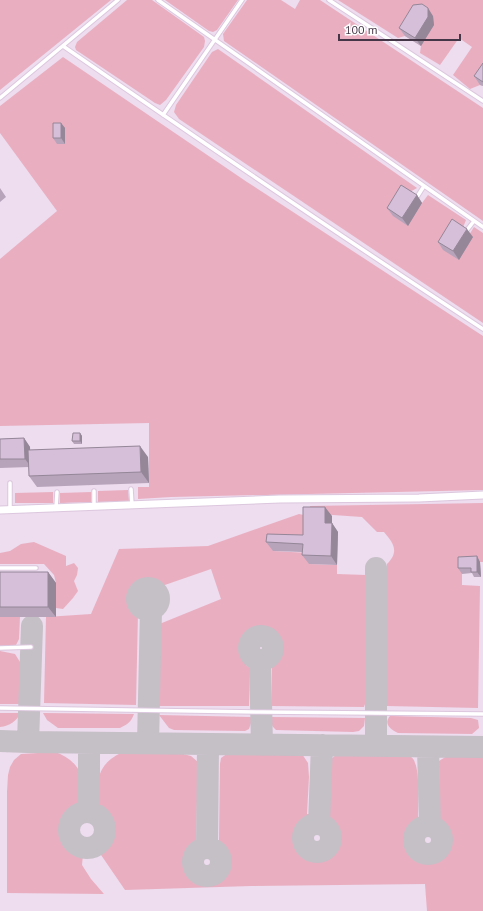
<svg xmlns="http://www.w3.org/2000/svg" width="483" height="911" font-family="'PT Sans',sans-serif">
  <rect width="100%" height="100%" fill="#f3e7f4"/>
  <path fill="#eedcef" d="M0 0H483V911H0Z"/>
  <path fill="#e9afc0" d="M0 0H111L0 90Z
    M127 0H152L204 37 205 41 204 47 166 100 160 105 155 103 76 50 75 47 77 42Z
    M165 0H238L217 30 213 32 209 31Z
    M247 0H281L295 9 300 0H320L483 108V221L224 41 223 34Z
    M338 0H483V86L480 85 470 89 453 75 472 47 459 38 440 65 420 53 421 46 405 36 398 38Z
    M218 49 417 188 408 193 422 203 428 195 466 220 462 230 469 235 474 227 483 233V323L179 119 174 112 176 105 212 52Z
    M63 57 247 182 483 336V490L171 497 138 499V487H149V423L0 426V259L57 211 0 133V106Z
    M128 490 129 501 98 502V491Z
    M53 492V503H15V493Z
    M91 492V502L60 503V493Z
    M483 503V562H462V585L480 586 478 708 387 706V564C400 551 393 543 384 532H377L362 517 333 515 310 516 309 544 273 551 309 553V564L337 565V574L366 575V693L365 704 364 707 272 706V665L278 658 279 642 275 636 268 631V628H258V630C243 633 241 649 248 661L246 665 250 668 249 706H156L157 625 221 599 211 569 159 587C156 585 151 582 147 582 138 583 129 594 133 604 134 606 137 609 138 612L136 705 44 703 46 617 91 614 119 549 208 546 299 514 309 516 310 506Z
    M34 542 66 556V566L74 563 78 568 77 575 74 581 78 591 73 598 63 609 56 608V583L54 575 44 564H0V553L10 551 21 544Z
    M0 617H20L19 639 16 645 0 646Z
    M0 651 15 654 20 662 22 697 20 704H0Z
    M0 713H21C16 721 10 726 0 727Z
    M43 713 134 714C131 722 128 724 120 728H58L47 720Z
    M159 715 251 717V723L249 729 245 731 174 730 169 728Z
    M390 716 471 718 478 720 479 728 472 734 398 733C391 730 383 724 390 716Z
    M271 717 365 718 364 726 359 731 353 732 276 730C272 726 269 723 271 717Z
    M125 751 179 753 191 756 198 762 196 841 187 856 186 865 191 876 197 880 203 882V885H210L212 882 216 881 223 875 226 866 227 858 219 840 220 764 221 758 228 753 302 754 308 763 309 777 307 814H311C307 819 303 822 300 827 291 840 299 854 313 857V860L320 861 321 857C324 857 328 856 330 855 339 848 338 833 332 825 329 821 326 820 324 815L328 814 330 760 337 754H407C410 756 414 758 415 763 420 774 418 805 418 817L421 818C417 822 412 825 409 829 401 842 412 854 423 860V863L432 864V860C438 859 442 857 445 851 455 836 439 829 435 818L440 817 439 761 447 756H483V911H427L425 884 251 886 125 890 99 852 107 845 109 835 110 825 105 816 97 810C97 781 95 764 125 751Z
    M55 752C67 756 80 765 82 780 84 789 82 800 82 809L68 819C66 828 61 842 71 850 74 852 79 853 83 854L82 865 91 879 104 894 7 893V792L8 775 10 767 14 760 21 754Z"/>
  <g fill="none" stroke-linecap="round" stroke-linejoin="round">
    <path stroke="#c5bfc6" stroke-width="22" d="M376 568V746
      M137 599a11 11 0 1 1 22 0a11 11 0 1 1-22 0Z
      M249 648a12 12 0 1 1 24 0a12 12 0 1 1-24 0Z
      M260 660 262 745
      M0 741 28 742 483 747
      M28 742 32 626
      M148 743 151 610
      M428 747 430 826
      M69 830a18 18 0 1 1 36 0a18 18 0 1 1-36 0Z
      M89 812V743
      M319 824 322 745
      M303 838a14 14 0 1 1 28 0a14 14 0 1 1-28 0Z
      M414 840a14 14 0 1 1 28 0a14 14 0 1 1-28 0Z
      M207 847 208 744
      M193 862a14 14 0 1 1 28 0a14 14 0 1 1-28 0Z"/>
    <g stroke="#dcc7de" stroke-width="5.5">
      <path id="lane" d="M158 0 483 227
        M329 0 483 101
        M63 46C202 142 342 237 483 329
        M0 98 118 0
        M163 115 242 0
        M417 197 424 186
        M467 230 474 221
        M10 483V510
        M131 489 132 505
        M94 506V491
        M56 508 57 492
        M0 568H36
        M0 648 31 647
        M0 708 261 712 483 714"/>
    </g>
    <g stroke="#dcc7de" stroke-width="9">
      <path id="street" d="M0 510 280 499 419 498 483 495"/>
    </g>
    <use href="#lane" stroke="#fff" stroke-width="3.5"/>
    <use href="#street" stroke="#fff" stroke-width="7"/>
  </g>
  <path fill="#b7a4bb" d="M433 16 434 25 421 46 405 36 399 28Z
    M483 63V86L480 85 474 76Z
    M61 123 65 128V144H57L53 138Z
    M0 188 6 197 0 202Z
    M417 195 422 203 408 226 393 216 387 208Z
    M473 237 459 260 443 250 438 242Z
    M80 433 82 436V444H74L72 441Z
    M24 438 30 447V450L148 457 149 483 37 487 29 476V467L0 468V439Z
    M332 516V523L338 532 337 565 309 564 302 555V552L273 551 266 542 303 535Z
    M477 556 480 562 481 577H474L472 573 462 574 458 568Z
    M0 572H48L56 583V617H0Z"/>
  <path fill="#958698" d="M428 8 433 16 434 25 421 46 415 38Z
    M61 123 65 128V144L61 138Z
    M417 195 422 203 408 226 402 218Z
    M467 229 473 237 459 260 453 251Z
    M80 433 82 436V444L80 441Z
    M24 438 30 447 31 467 25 459Z
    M140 446 148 457 149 483 141 472Z
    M325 507 332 516V525V523L338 532 337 565 331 556 325 523Z
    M477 556 480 562 481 577 477 572Z
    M48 572 56 583V617L48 607Z"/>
  <path fill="#d5bfd9" stroke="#958698" d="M422 4 428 8V17L415 38 399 28 413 5Z
    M483 63V82L474 76Z
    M53 123H61V138H53Z
    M401 185 417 195 402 218 387 208Z
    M452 219 467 229 453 251 438 242Z
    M73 433H80V441H72Z
    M24 438 25 459H0V439Z
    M140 446 141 472 29 476 28 450Z
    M303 507H325V523H332L331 556 302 555 303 544 266 542 267 534 303 535Z
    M477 556V572H471V568H458V557Z
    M0 572H48V607H0Z"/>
  <path d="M339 34v6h121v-6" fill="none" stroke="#453647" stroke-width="2"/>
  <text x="345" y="34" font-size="12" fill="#453647" stroke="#ffffff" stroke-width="3" paint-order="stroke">100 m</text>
</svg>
